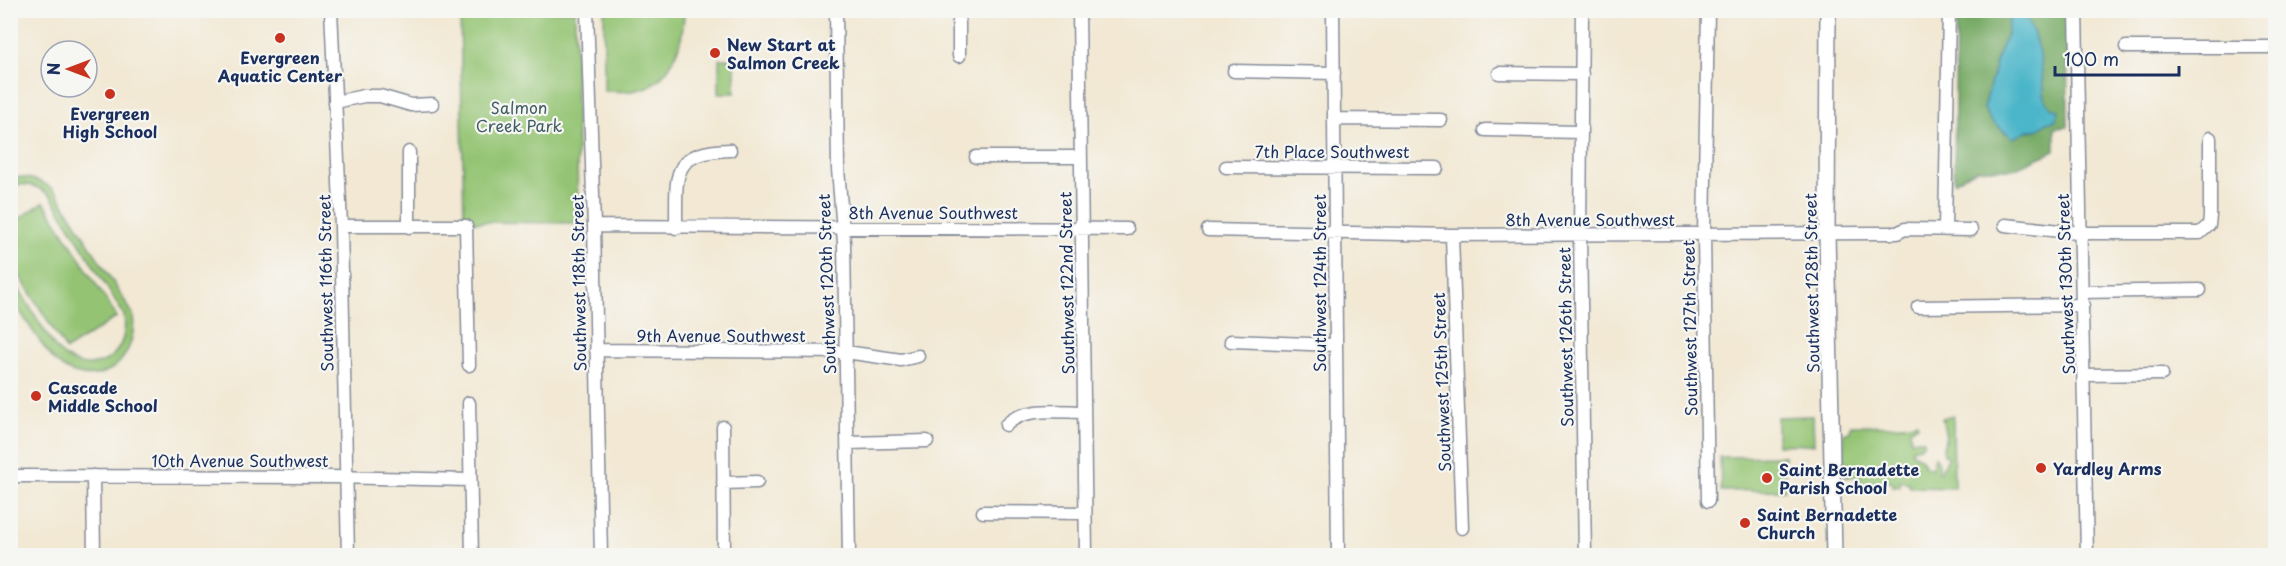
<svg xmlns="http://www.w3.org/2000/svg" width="2286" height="566" font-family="'Playpen Sans',sans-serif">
  <rect width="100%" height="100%" fill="#f6f6f2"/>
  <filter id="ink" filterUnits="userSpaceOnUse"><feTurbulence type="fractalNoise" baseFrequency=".0167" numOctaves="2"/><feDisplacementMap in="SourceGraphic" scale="12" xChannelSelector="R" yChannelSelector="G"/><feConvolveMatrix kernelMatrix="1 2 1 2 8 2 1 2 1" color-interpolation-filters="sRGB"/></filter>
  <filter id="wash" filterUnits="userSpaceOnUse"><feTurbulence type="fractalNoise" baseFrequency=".008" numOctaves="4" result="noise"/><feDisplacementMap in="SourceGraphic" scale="24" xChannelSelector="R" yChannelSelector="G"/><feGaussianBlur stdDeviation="1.35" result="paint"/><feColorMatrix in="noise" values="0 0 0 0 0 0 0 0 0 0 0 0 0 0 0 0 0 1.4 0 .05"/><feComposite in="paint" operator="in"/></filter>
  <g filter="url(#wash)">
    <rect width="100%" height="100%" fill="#f2e8d3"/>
    <path fill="#94c473" stroke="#587a68" stroke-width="1.5" d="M460 11H575L578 223 464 222Z
      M604 11H684C684 43 671 86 632 91 623 92 613 91 604 91Z
      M719 59H735V93H719Z
      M20 177C35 179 46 182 57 193L133 314C138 353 110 388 69 371 64 369 58 364 54 360 45 350 16 307 11 294 9 289 10 282 11 276L54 346C84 383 131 362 124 315L51 196C38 186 26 182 11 186V180Z
      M44 202 117 317 66 350 11 262V224Z
      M1953 415 1954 488 1910 487 1909 483 1900 481V486H1892V482L1875 481 1874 486 1860 488V476L1845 477 1843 434 1850 432 1851 425C1871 425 1901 428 1917 422L1918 425 1910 430 1911 440H1924V443L1920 447 1912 449V452L1923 460 1924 466 1932 468 1935 456 1939 463 1938 472H1940L1948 456 1944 455 1943 448 1946 436 1942 418Z
      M1813 416 1814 444 1777 445V417Z
      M1784 456 1785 490 1721 491 1720 457Z"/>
    <path fill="#77aa65" stroke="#496c62" stroke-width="1.5" fill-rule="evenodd" d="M1956 11H2067L2068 127 2055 128V151L2013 169H1978L1954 182ZM2008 22 2033 32 2040 56 2045 100 2051 107 2058 110 2037 130 2005 133 1984 109 1998 55 2007 34Z"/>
    <path fill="#4cb6c9" stroke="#347294" stroke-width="1.5" d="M2010 14H2024L2033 32 2040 56 2045 100 2051 107 2059 110 2055 121 2047 122 2037 130H2028L2014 138 1991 121 1984 109 1998 55 2007 34Z"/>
  </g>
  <g filter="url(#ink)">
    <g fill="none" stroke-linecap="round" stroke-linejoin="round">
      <g stroke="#868c98" stroke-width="15">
        <path id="minor" d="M331 10 341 226 348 556
          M587 10 594 226 601 556
          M836 10 838 169 844 243 849 556
          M959 10V56
          M1079 10 1086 556
          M1333 10 1338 556
          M1582 10 1580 235 1585 556
          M2076 10 2087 556
          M2126 47H2276
          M1234 71 1334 73
          M1499 73 1582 74
          M335 102 364 96H380L411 105 432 104
          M1334 119 1441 120
          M1485 130 1581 132
          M409 152V227
          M976 157H1081
          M1226 167 1437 168
          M2005 225 2079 233H2200L2209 225 2210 216V138
          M341 226H466L469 365
          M594 226 1127 229
          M676 228C677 177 668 152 730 150
          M1208 230 1452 235 1877 233H1897L1905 229 1971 230
          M1945 230 1949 10
          M1452 235 1462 528
          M2082 292 2200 290
          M1918 307 2083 305
          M1231 341 1335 345
          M596 350 846 352 901 360 918 356
          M2085 375 2162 374
          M469 403 472 556
          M1006 425C1025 406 1060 412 1084 412
          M723 427 724 556
          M848 443 927 441
          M10 476 331 477 470 480
          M93 476 94 556
          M723 483 757 482
          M1708 501 1704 235 1708 10
          M983 512 1085 513"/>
      </g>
      <g stroke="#868c98" stroke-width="18">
        <path id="major" d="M1828 10 1827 233 1834 556"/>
      </g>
      <use href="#minor" stroke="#fff" stroke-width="12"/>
      <use href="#major" stroke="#fff" stroke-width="15"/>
    </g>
  </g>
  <g fill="#c8321e" stroke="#f6f6f2" stroke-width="2">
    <circle cx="280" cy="38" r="6"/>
    <circle cx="715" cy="53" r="6"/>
    <circle cx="110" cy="94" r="6"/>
    <circle cx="36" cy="396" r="6"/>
    <circle cx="2041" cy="468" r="6"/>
    <circle cx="1767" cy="478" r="6"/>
    <circle cx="1745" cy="523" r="6"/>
  </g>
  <g text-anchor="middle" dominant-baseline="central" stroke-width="4.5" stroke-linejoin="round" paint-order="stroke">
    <g font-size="16" font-weight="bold" fill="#1b2f5e" stroke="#f6f6f2" text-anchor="start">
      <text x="727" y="44">New Start at<tspan x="727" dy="18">Salmon Creek</tspan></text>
      <text x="280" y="57" text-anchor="middle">Evergreen<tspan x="280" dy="18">Aquatic Center</tspan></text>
      <text x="110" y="113" text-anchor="middle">Evergreen<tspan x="110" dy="18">High School</tspan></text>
      <text x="48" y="387">Cascade<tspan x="48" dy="18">Middle School</tspan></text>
      <text x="2053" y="468">Yardley Arms</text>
      <text x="1779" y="469">Saint Bernadette<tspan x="1779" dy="18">Parish School</tspan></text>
      <text x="1757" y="514">Saint Bernadette<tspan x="1757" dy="18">Church</tspan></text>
    </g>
    <g font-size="16" fill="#3f5c64" stroke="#f6f6f2">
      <text x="519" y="107">Salmon<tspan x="519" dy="18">Creek Park</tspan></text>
    </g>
    <g font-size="16" fill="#1b2f5e" stroke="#f6f6f2">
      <text x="1332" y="151">7th Place Southwest</text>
      <text x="933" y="212">8th Avenue Southwest</text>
      <text x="1590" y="219">8th Avenue Southwest</text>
      <text transform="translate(325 283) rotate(-91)">Southwest 116th Street</text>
      <text transform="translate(578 283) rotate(-91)">Southwest 118th Street</text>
      <text transform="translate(1066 283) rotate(-91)">Southwest 122nd Street</text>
      <text transform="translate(1319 283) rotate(-90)">Southwest 124th Street</text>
      <text transform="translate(1811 283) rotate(-91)">Southwest 128th Street</text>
      <text transform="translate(826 284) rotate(-92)">Southwest 120th Street</text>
      <text transform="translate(2065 284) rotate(-92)">Southwest 130th Street</text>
      <text transform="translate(1689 328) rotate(-91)">Southwest 127th Street</text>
      <text x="721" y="335">9th Avenue Southwest</text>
      <text transform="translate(1565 337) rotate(-91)">Southwest 126th Street</text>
      <text transform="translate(1441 382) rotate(-92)">Southwest 125th Street</text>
      <text x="240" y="460">10th Avenue Southwest</text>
    </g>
  </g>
  <rect width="2286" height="566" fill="none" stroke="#f6f6f2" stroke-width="36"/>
  <g transform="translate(69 69) rotate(270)"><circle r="28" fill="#f6f6f2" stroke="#9ea6b7" stroke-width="1.5"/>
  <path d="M0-4.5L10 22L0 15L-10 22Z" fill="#c8321e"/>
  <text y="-9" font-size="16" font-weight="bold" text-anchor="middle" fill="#1b2f5e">N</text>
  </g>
  <path d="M2055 66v9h124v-9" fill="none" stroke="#1b2f5e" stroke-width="3"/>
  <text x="2064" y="66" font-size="18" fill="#1b2f5e" stroke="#f6f6f2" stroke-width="4.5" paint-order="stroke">100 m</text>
</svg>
